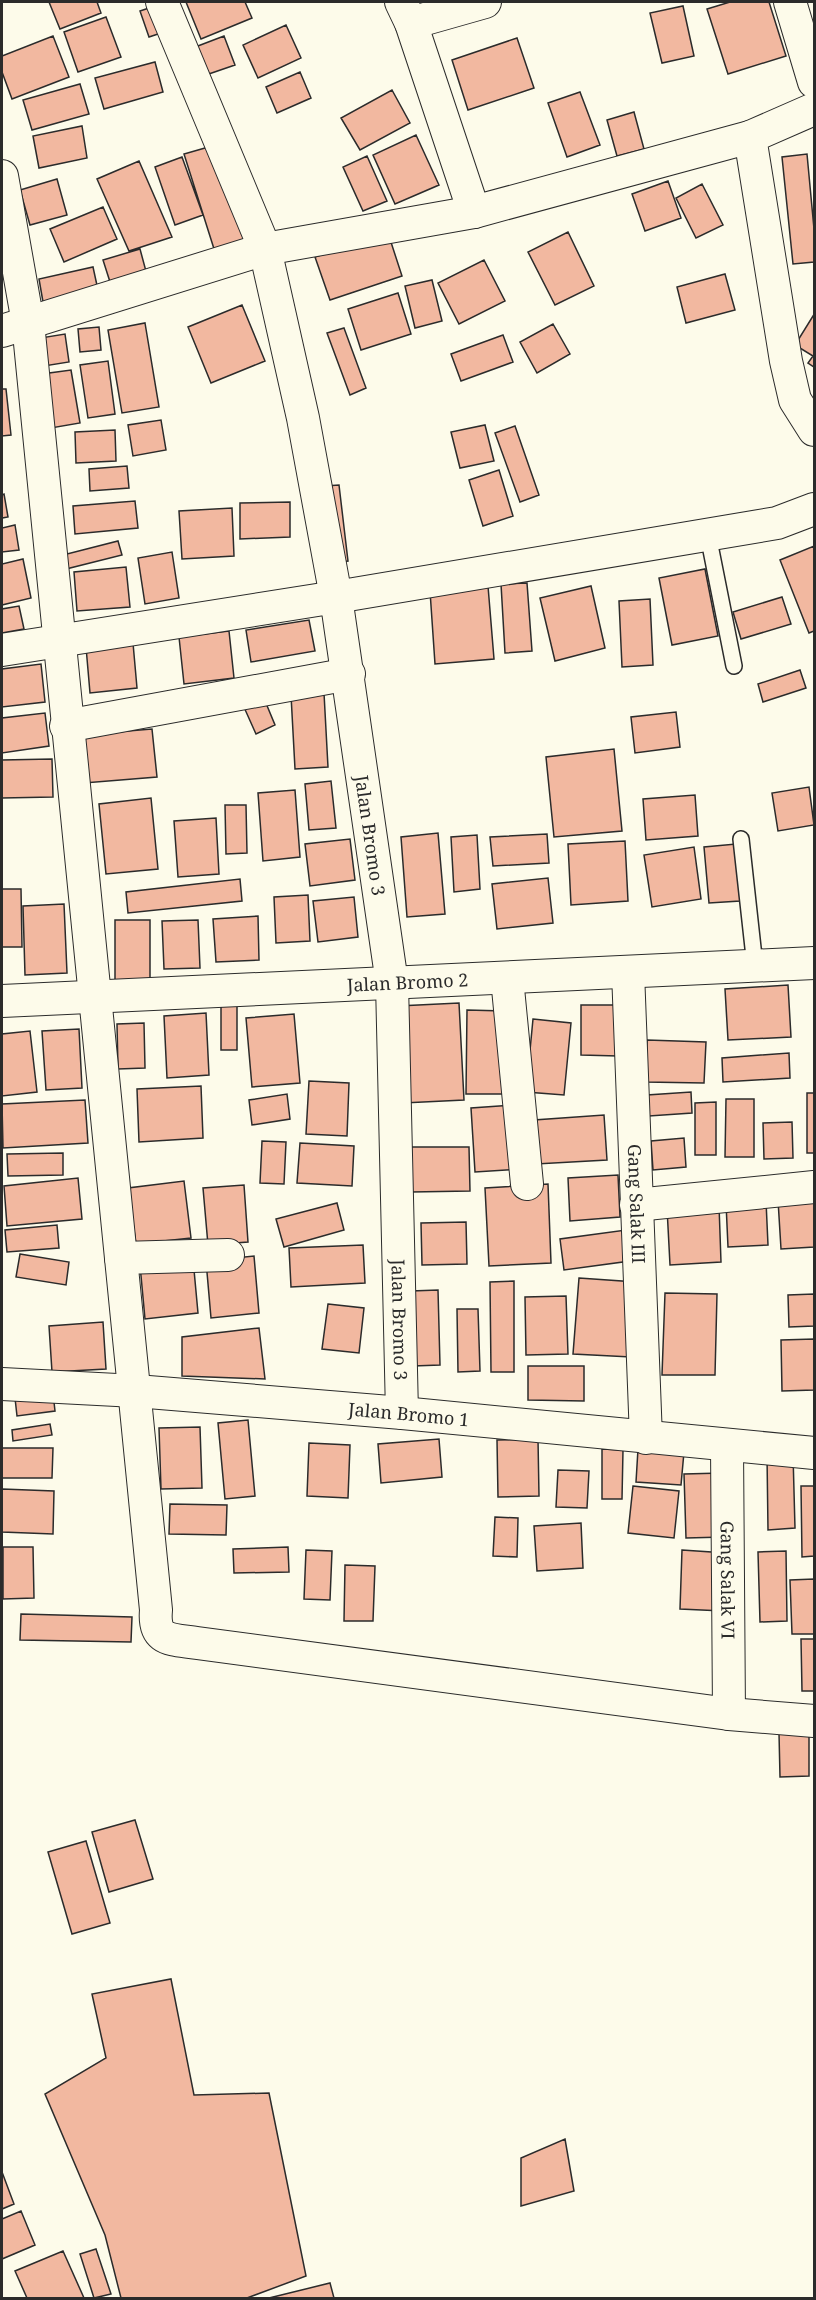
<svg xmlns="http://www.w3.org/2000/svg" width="816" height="2300" font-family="'Noto Serif',serif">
  <rect width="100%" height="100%" fill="#fdfbea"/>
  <path fill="#f2b8a0" stroke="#2b2b2b" stroke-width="1.5" d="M49 2H97L101 13 60 29Z
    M186 2H245L252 18 201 39Z
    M730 2H769L786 56 728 74 707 9Z
    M161 4 170 30 149 37 140 11Z
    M683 6 694 56 662 63 650 13Z
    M106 17 121 57 78 72 64 32Z
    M286 25 301 58 258 78 243 45Z
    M53 36 69 77 12 99 2 72V56Z
    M224 36 235 65 200 77 190 49Z
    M517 38 534 88 468 110 452 60Z
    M155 62 163 92 104 109 95 78Z
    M300 72 311 98 277 113 266 87Z
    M80 84 89 114 32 130 23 100Z
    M392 90 410 123 360 150 341 118Z
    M580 92 600 145 567 157 548 103Z
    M634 112 644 149 617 156 607 120Z
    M82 126 87 158 39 168 33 136Z
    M416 135 439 185 395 204 373 155Z
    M219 144 250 241 215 252 184 154Z
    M807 154 814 229V262L793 264 782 157Z
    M367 156 387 201 363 211 343 167Z
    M182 157 203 215 175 225 155 167Z
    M139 161 172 237 129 251 97 179Z
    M57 179 67 215 30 225 20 190Z
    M668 181 681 218 645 231 632 194Z
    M702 184 723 225 696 238 676 198Z
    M103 207 117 239 64 262 50 229Z
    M568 232 594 286 555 305 528 252Z
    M388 233 402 276 330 300 315 257Z
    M140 249 147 275 111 285 103 260Z
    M484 260 505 301 459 324 438 283Z
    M93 267 98 290 43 302 39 279Z
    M725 274 735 310 686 323 677 287Z
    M432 280 442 321 415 328 405 286Z
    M398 293 411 334 361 350 348 309Z
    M242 305 265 361 211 383 188 327Z
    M813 316 814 317V367L808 363 813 356 795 345Z
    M145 323 159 407 122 413 108 330Z
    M553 324 570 354 537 373 520 342Z
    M99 327 101 350 80 352 78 329Z
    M344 328 366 388 350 395 327 333Z
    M65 334 69 362 38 367 34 339Z
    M503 335 513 362 461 381 451 354Z
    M108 361 115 414 88 418 80 365Z
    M71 370 80 423 51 428 42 374Z
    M2 389H6L11 435 2 436Z
    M161 420 166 450 133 456 128 425Z
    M485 425 494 461 460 468 451 432Z
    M515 426 539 495 520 502 495 433Z
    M115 430 116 461 76 463 75 432Z
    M127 466 129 488 90 491 89 469Z
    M499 470 513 516 483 526 469 480Z
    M339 485 348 561 333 563 325 486Z
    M4 494 8 517 2 518V495Z
    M135 501 138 528 75 534 73 506Z
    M290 502V537L240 539V503Z
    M232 508 234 556 182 559 179 511Z
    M15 525 19 550 2 552V528Z
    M118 541 122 555 62 570 59 556Z
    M814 546V631L809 633 780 560Z
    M172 552 179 598 145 604 138 558Z
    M23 559 31 598 2 605V564Z
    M126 567 130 607 77 611 74 572Z
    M705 569 718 636 672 645 659 578Z
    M527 583 532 651 505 653 501 584Z
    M488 586 494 659 435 664 430 591Z
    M591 586 605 648 555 661 540 598Z
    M782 597 791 624 741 639 733 612Z
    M650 599 653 665 622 667 619 601Z
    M19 606 24 629 2 633V609Z
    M309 620 315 651 251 662 246 630Z
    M229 631 234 678 184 684 179 637Z
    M133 643 137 688 90 693 86 647Z
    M41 664 45 702 2 707V669Z
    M800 670 806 688 763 702 758 684Z
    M324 693 328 767 295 769 291 695Z
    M263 696 275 725 256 734 243 705Z
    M676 712 680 747 635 753 631 717Z
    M45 713 49 746 2 753V718Z
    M152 729 157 777 84 783 80 735Z
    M614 749 622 831 554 837 546 757Z
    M52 759 53 797 2 798V760Z
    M331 781 336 828 309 830 305 784Z
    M809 787 814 825 778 831 772 793Z
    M295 790 300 857 263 861 258 793Z
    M695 795 698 836 646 840 643 799Z
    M151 798 158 869 106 874 99 804Z
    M225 805H246L247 853 226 854Z
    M216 818 219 874 178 877 174 821Z
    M438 833 445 914 407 917 401 837Z
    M547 834 549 863 493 866 490 837Z
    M477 835 480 889 454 892 451 837Z
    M350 839 355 880 310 886 305 844Z
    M625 841 628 901 571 905 568 844Z
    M736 844 740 901 709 903 704 847Z
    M694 847 701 899 652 907 644 855Z
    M548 878 553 923 497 929 492 884Z
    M240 879 242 901 128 913 126 892Z
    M2 889H21L22 947H2Z
    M308 895 310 941 276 943 274 897Z
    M354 897 358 937 318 942 313 901Z
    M64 904 67 973 25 975 23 906Z
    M258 916 259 960 216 962 213 919Z
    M115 920H150V979L115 980Z
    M198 920 200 968 164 969 162 921Z
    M788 985 791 1037 728 1040 725 989Z
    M459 1003 464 1100 403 1103 398 1006Z
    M221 1004H237V1050H221Z
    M581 1005H619L618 1056 581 1055Z
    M467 1010 504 1011V1094H466Z
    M206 1013 209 1075 167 1078 164 1016Z
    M294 1014 300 1083 252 1087 246 1018Z
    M533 1019 571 1023 564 1095 526 1092Z
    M144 1023 145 1068 118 1069 117 1024Z
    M79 1029 82 1088 46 1090 42 1031Z
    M30 1031 37 1092 2 1096V1034Z
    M647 1040 706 1042 704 1083 645 1082Z
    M789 1053 790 1078 723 1082 722 1058Z
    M309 1081 349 1083 347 1136 306 1134Z
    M201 1086 203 1138 139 1142 137 1089Z
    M691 1092 692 1113 649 1116 647 1095Z
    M807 1093H814V1153H807Z
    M287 1094 290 1119 252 1125 249 1100Z
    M726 1099H754V1157H725Z
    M85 1100 88 1143 3 1148 2 1104Z
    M716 1102V1155H695V1103Z
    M515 1105 520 1169 475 1172 471 1108Z
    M604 1115 607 1160 536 1164 534 1120Z
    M792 1122 793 1158 764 1159 763 1123Z
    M684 1138 686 1167 653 1170 651 1141Z
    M262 1141 286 1142 284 1184 260 1183Z
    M300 1143 354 1146 352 1186 297 1183Z
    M411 1147H469L470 1191 411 1192Z
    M63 1153V1175L8 1176 7 1154Z
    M618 1175 620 1217 570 1221 568 1178Z
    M78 1178 82 1219 7 1226 4 1186Z
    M184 1181 191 1238 136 1244 128 1188Z
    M548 1184 551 1263 489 1266 485 1188Z
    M244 1185 248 1242 208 1245 203 1188Z
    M814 1197V1247L781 1249 778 1200Z
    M766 1201 768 1245 728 1247 726 1203Z
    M337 1203 344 1230 284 1247 276 1219Z
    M719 1205 721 1262 670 1265 667 1208Z
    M466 1222 467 1264 422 1265 421 1223Z
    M57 1225 59 1248 7 1252 5 1230Z
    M626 1230 630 1261 564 1270 560 1239Z
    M363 1245 365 1283 291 1287 289 1248Z
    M20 1254 69 1262 66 1285 16 1277Z
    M254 1256 259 1313 211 1318 206 1261Z
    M193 1259 198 1313 145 1319 140 1265Z
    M579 1278 636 1282 631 1357 573 1354Z
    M514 1281V1372H491L490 1282Z
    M438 1290 440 1365 413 1366 411 1291Z
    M665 1293 717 1294 715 1375H662Z
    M814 1294V1326L789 1327 788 1295Z
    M566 1296 568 1354 526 1355 525 1297Z
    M328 1304 364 1308 359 1353 322 1349Z
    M457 1309H478L480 1371 458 1372Z
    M103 1322 106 1369 52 1372 49 1326Z
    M259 1328 265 1379 182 1376V1337Z
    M814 1339V1390L782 1391 781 1340Z
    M528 1366H584V1401L528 1400Z
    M53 1393 55 1411 17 1416 15 1398Z
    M248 1420 255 1496 225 1499 218 1423Z
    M50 1424 52 1435 13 1441 12 1430Z
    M200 1427 202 1488 161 1489 159 1428Z
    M439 1439 442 1477 381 1483 378 1444Z
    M538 1439 539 1496 498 1497 497 1440Z
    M309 1443 350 1445 348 1498 307 1496Z
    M2 1448H53L52 1478H2Z
    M602 1449 623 1450 622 1499H602Z
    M638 1449 684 1452 681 1485 636 1482Z
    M793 1454 795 1528 768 1530 767 1455Z
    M558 1470 589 1471 587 1508 556 1507Z
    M722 1473 724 1537 686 1538 684 1474Z
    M633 1486 679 1491 674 1538 628 1533Z
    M801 1486H814V1556L802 1557Z
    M2 1489 54 1491 53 1534 2 1532Z
    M170 1504 227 1505 226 1535 169 1534Z
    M495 1517 518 1518 517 1557 493 1556Z
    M581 1523 583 1568 537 1571 534 1526Z
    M3 1547H33L34 1598 3 1599Z
    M288 1547 289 1572 234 1573 233 1549Z
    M306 1550 332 1551 330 1600 304 1599Z
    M682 1550 726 1553 723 1611 680 1609Z
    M786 1551 787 1621 760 1622 758 1552Z
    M345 1565 375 1566 373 1621H344Z
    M814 1579V1634H792L790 1580Z
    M21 1614 132 1617 131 1642 20 1640Z
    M801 1639H814V1691H802Z
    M809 1732V1776L780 1777 779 1733Z
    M135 1820 153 1879 109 1892 92 1832Z
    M86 1841 110 1923 72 1934 48 1852Z
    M171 1979 194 2095 269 2093 306 2276 247 2298H121L105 2235 45 2094 106 2058 92 1994Z
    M565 2139 574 2191 521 2206V2158Z
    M2 2172 14 2204 2 2209Z
    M21 2211 35 2245 2 2259V2219Z
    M96 2249 111 2294 94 2298 80 2254Z
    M63 2251 84 2298H27L15 2271Z
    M330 2283 334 2298H269Z"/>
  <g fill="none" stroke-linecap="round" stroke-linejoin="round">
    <g stroke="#2b2b2b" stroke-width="18">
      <path id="lane" d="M708 535 734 666
        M741 839 755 966"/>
    </g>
    <g stroke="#2b2b2b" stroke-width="34">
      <g id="street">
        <path d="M162 2 265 249 303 418 336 597 777 523 814 509"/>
        <path d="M401 2 411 23 474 212"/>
        <path d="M790 2 814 82"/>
        <path d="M411 23 485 2"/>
        <path d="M814 109 750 137 786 361 795 400 814 430"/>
        <path d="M2 176 28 323 156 1610C153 1642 171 1639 197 1643L729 1714 814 1721"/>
        <path d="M2 331 265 249 474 212 750 137"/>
        <path id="s1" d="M2 650 336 597 392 983 402 1413"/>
        <path d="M66 726 349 674"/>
        <path id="s2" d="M628 972 646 1438"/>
        <path d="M507 978 527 1184"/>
        <path id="s3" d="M2 1001 814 963"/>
        <path d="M636 1205 814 1187"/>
        <path d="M121 1258 228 1255"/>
        <path id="s4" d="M2 1384 136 1391 402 1413 814 1453"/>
        <path id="s5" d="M727 1446 729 1714"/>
      </g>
    </g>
    <use href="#lane" stroke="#fdfbea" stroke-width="15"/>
    <use href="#street" stroke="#fdfbea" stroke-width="32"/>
  </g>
  <g text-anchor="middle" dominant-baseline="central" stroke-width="4.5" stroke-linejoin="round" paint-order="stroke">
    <g font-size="18" fill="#2b2b2b" stroke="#fdfbea">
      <text stroke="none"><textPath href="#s1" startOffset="579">Jalan Bromo 3</textPath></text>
      <text stroke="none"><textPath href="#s3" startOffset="406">Jalan Bromo 2</textPath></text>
      <text stroke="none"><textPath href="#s2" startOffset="232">Gang Salak III</textPath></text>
      <text stroke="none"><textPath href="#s1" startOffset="1065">Jalan Bromo 3</textPath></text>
      <text stroke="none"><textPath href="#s4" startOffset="408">Jalan Bromo 1</textPath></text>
      <text stroke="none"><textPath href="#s5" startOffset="134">Gang Salak VI</textPath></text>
    </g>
  </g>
  <rect width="816" height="2300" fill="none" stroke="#2b2b2b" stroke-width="6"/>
</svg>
